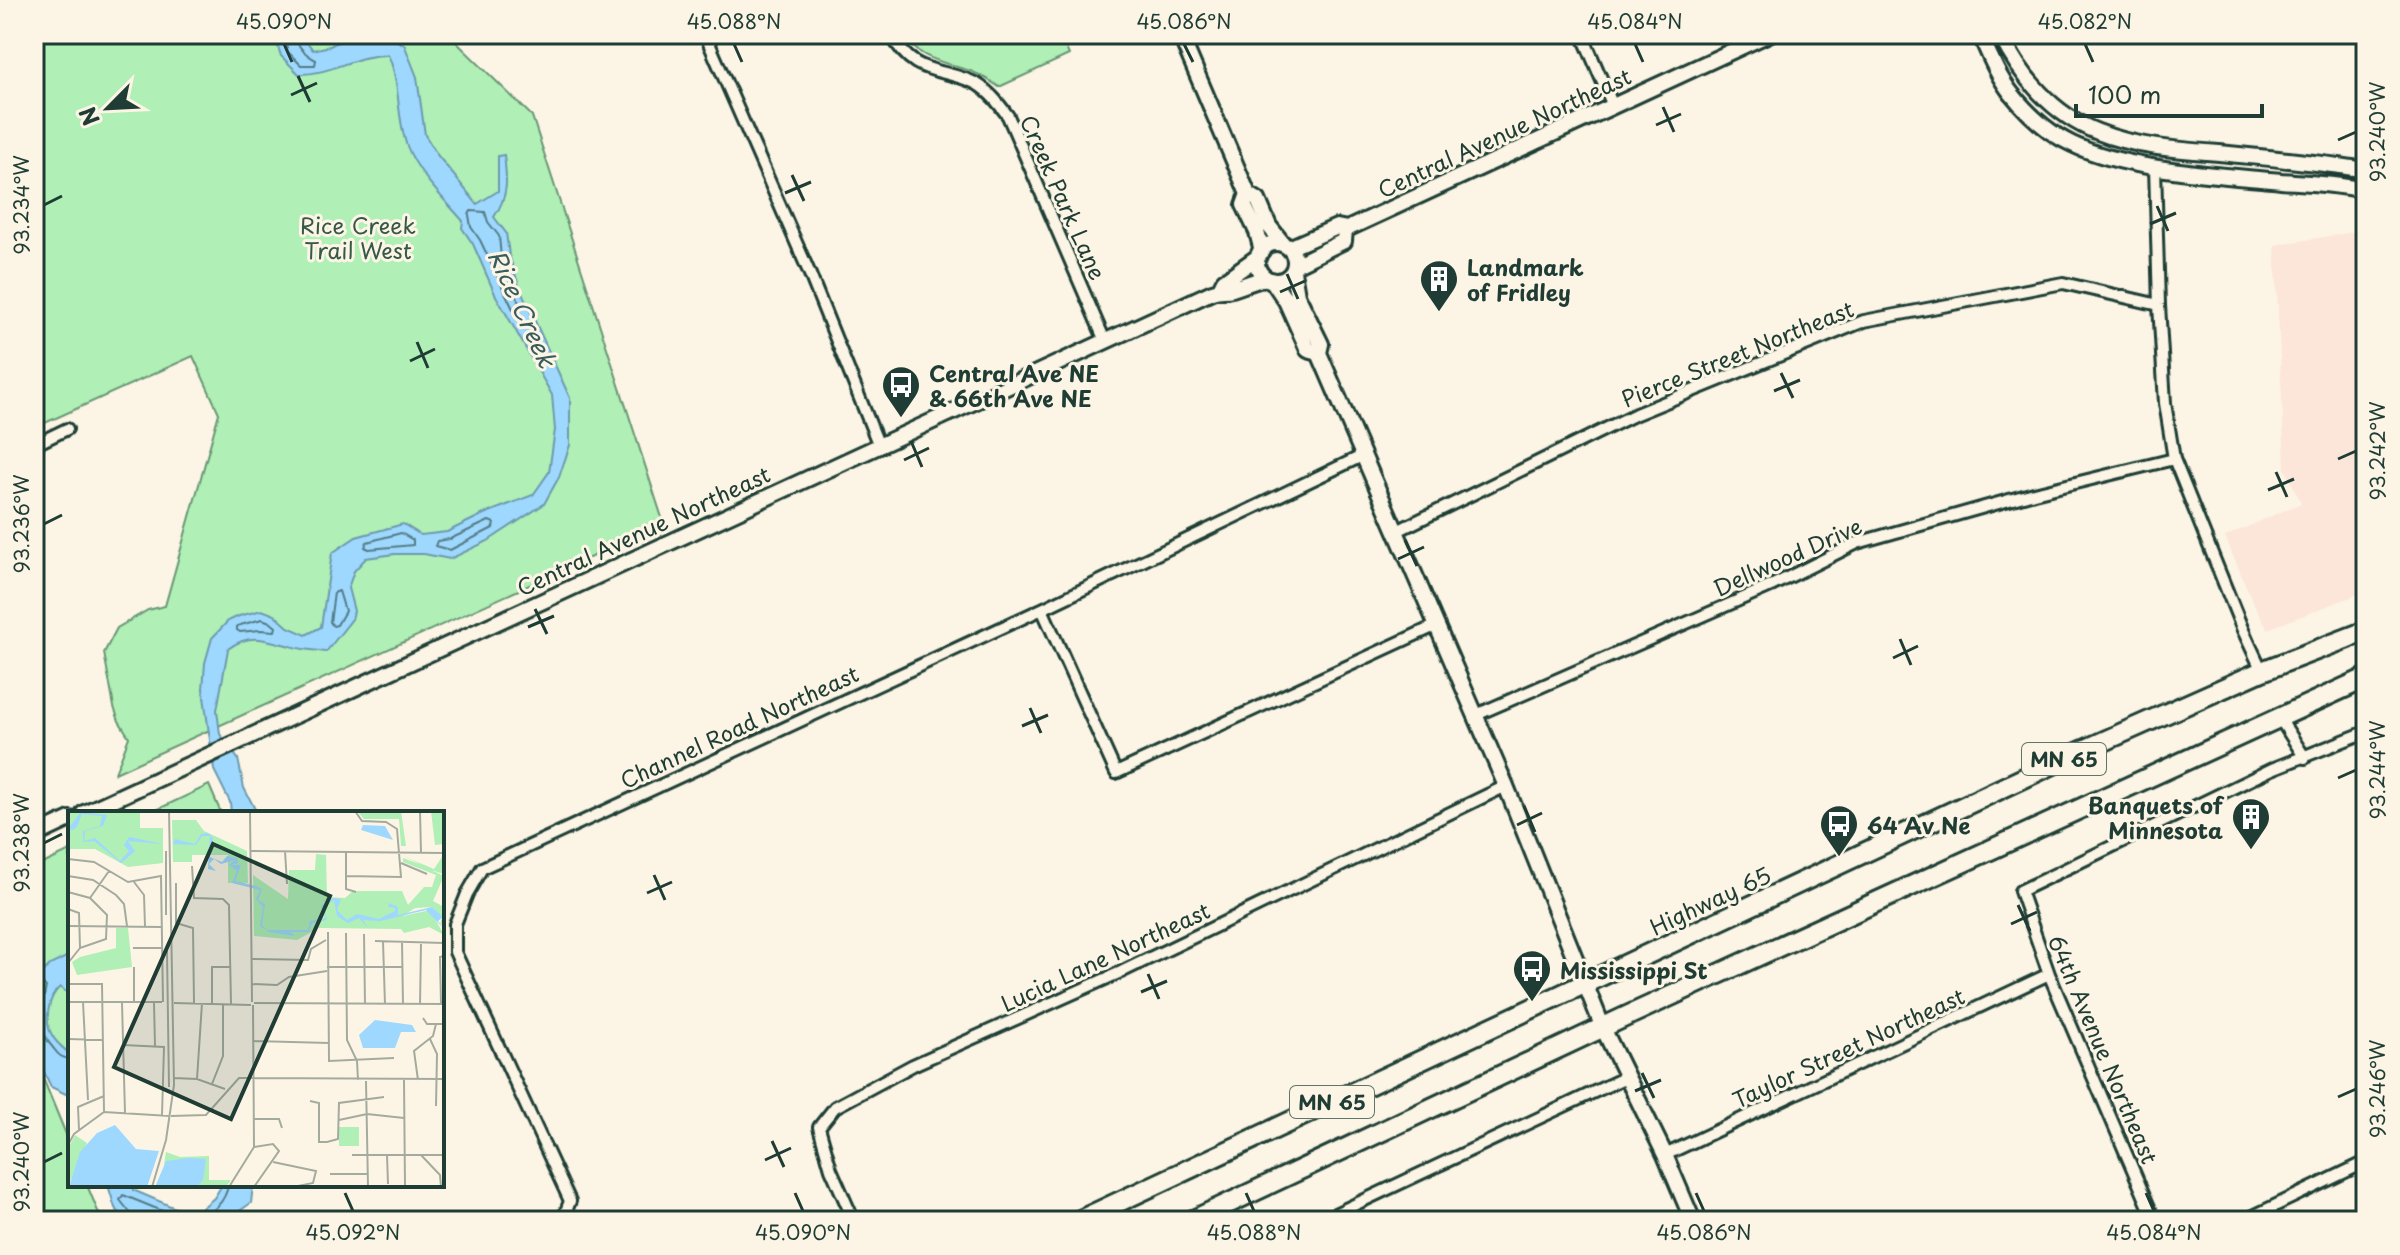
<svg xmlns="http://www.w3.org/2000/svg" width="2400" height="1255" font-family="'Playpen Sans',sans-serif">
  <rect width="100%" height="100%" fill="#fcf5e5"/>
  <filter id="ink" filterUnits="userSpaceOnUse"><feTurbulence type="fractalNoise" baseFrequency=".0125" numOctaves="2"/><feDisplacementMap in="SourceGraphic" scale="16" xChannelSelector="R" yChannelSelector="G"/><feConvolveMatrix kernelMatrix="1 2 1 2 8 2 1 2 1" color-interpolation-filters="sRGB"/></filter>
  <g filter="url(#ink)">
    <path fill="#fce5d9" d="M2366 230V591L2268 629 2253 602 2225 537 2301 503 2285 468 2275 245Z"/>
    <path fill="#b0efb5" stroke="#689674" stroke-width="2" d="M34 34H448L532 116 664 524 115 773 129 737 119 721 114 707 104 653 117 628 148 610 165 606 219 413 193 356 34 428Z
      M903 34H1060L1069 55 999 87C988 79 977 72 964 69 939 61 917 58 903 34Z
      M209 785 221 813H150Z
      M70 851V1063L42 1076 70 1144V1185H87L102 1221H34V868Z"/>
    <path fill="#9fd8ff" stroke="#6c9aae" stroke-width="2" d="M274 34H301L313 50 330 46 353 34H382L404 44 417 77 425 135 438 156 477 204 498 191V156L504 155C507 180 509 195 494 217L506 233 509 255 519 286 570 398V445L559 477 544 504 488 541 450 559 424 554H395L366 558 354 571 348 588 354 611 352 619 326 652C316 650 305 650 294 647 268 641 251 631 228 649L217 710 220 734 238 759 244 788 257 813H231L230 802 214 770 203 689 205 663 212 638 228 621 239 616 262 610 275 615 288 627 306 635 321 627 332 553 356 537 403 524 421 535 447 532 484 514 533 495 549 472 555 430 552 395 495 294 473 244 462 228 463 221C444 199 418 174 407 146 396 117 401 83 388 55 356 54 330 75 299 74L281 56Z
      M68 956 70 957V995L60 987C48 997 44 1022 52 1035 55 1042 64 1049 70 1054V1096L51 1087 34 1050V980L50 965Z
      M108 1185H133V1190L175 1208 197 1212 214 1198 222 1185H253L251 1203 225 1221H126L115 1208Z"/>
    <g fill="none" stroke-linecap="round" stroke-linejoin="round">
      <path stroke="#527b85" stroke-width="2" d="M283 34 288 52 301 65H315L316 60C306 55 296 46 295 34
        M471 211 485 212 488 222 499 236 501 258 520 305 518 310 513 309 480 240 471 227 469 215Z
        M489 521 494 523 493 528 450 550 435 546 437 541 450 539Z
        M401 533 413 540V545L369 549 365 547 367 542Z
        M339 591 345 611 337 625 333 626 330 622 334 593Z
        M262 619 270 622 276 627 275 631 260 630 240 632 237 630V626Z
        M34 985 43 984 46 987C41 1012 35 1028 54 1049 59 1056 62 1058 70 1059
        M132 1221 131 1214 120 1200 123 1195 172 1215 197 1220C212 1214 226 1201 228 1185"/>
      <g stroke="#1f3d34" stroke-width="16">
        <path id="street" d="M705 34 809 272 879 446
          M891 34C914 78 941 66 977 84 990 92 999 104 1008 116L1105 341
          M1582 34 1613 106
          M2155 167 2159 305 2165 403 2174 459 2242 628 2262 671
          M34 445 67 429
          M1397 531 1636 414 1864 321 2063 283 2159 305
          M1042 609 1116 773 1437 625
          M1476 715 1771 586 1857 543 2034 493 2174 459
          M2279 717 2305 758
          M1665 1155 2049 974
          M558 1221 565 1214 570 1201 455 952V924L467 894 482 868 1042 609 1364 455
          M854 1221 831 1169 819 1127 835 1107 913 1065 1121 972 1506 786
          M1320 1221 1626 1077
          M2155 1221 2049 974 2020 891 2272 769 2366 732
          M2243 1221 2366 1162"/>
      </g>
      <g stroke="#1f3d34" stroke-width="20">
        <path id="secondary" d="M1180 34 1248 194 1258 200 1269 226 1284 245
          M1980 34C1989 54 1997 75 2011 93 2027 113 2048 133 2072 144 2128 171 2219 175 2281 181 2309 183 2339 184 2366 191
          M2000 34C2020 76 2053 115 2098 132 2135 147 2179 150 2219 153 2268 158 2317 162 2366 170
          M1248 194 1244 205 1257 232 1262 251
          M1257 262a19 19 0 1 1 38 0a19 19 0 1 1-38 0Z
          M1289 248 1337 227 1347 229 1769 34
          M1295 265 1344 241 1345 230
          M1293 271 1297 295 1321 344 1319 353 1506 786 1603 1028 1665 1155 1693 1221
          M1272 280 1286 301 1308 350 1319 353
          M1220 289 1224 281 1259 256
          M84 813 1212 292C1220 289 1225 291 1232 289 1244 285 1254 281 1266 278
          M34 836 70 819"/>
      </g>
      <g stroke="#1f3d34" stroke-width="24">
        <path id="highway" d="M1078 1221 2075 754 2262 671 2366 631
          M1191 1221 1627 1016 2366 678"/>
      </g>
      <use href="#street" stroke="#fcf5e5" stroke-width="10"/>
      <use href="#secondary" stroke="#fcf5e5" stroke-width="14"/>
      <use href="#highway" stroke="#fcf5e5" stroke-width="18"/>
    </g>
  </g>
  <path fill="none" stroke="#1f3d34" stroke-width="3" d="M284 44 292 62M734 44 742 62M1184 44 1193 62M1635 44 1643 62M2085 44 2093 62M298 76 310 102M291 95 317 83M1663 107 1674 132M1656 125 1681 114M2338 140 2356 132M792 175 804 201M785 193 811 182M44 205 62 196M2157 206 2168 231M2150 224 2176 213M1287 274 1298 299M1280 292 1305 281M417 342 428 368M410 361 435 349M1781 373 1793 398M1774 391 1800 380M911 441 922 467M2338 459 2356 451M904 460 929 448M2276 472 2287 497M2268 490 2294 479M44 524 62 515M1405 540 1417 566M1398 559 1424 547M535 609 547 634M528 627 554 616M1900 639 1911 665M1893 658 1918 646M1030 708 1041 733M1022 726 1048 715M2338 778 2356 770M1524 806 1535 832M1517 825 1542 813M44 843 62 834M654 875 665 900M647 893 672 882M2018 905 2030 931M2011 924 2037 912M1148 974 1159 999M1141 992 1167 981M1642 1073 1654 1098M1635 1091 1661 1080M2338 1097 2356 1089M772 1141 784 1167M765 1160 791 1148M44 1162 62 1153M345 1193 353 1211M795 1193 803 1211M1246 1193 1254 1211M1696 1193 1704 1211M2146 1193 2154 1211"/>
  <defs>
    <g id="building-pin" transform="scale(2)"><path d="M0 17L-7.5 6A9.5 9.5 0 1 1 7.5 6Z" fill="#1f3d34" stroke="#fcf5e5"/><path d="M-4-6H4V6H1V3H-1V6H-4ZM-2.5-4.3h1.7v1.8h-1.7ZM.8-4.3h1.7v1.8H.8ZM-2.5-1h1.7V.8h-1.7ZM.8-1h1.7V.8H.8Z" fill="#fff"/></g>
    <g id="bus-pin" transform="scale(2)"><path d="M0 17L-7.5 6A9.5 9.5 0 1 1 7.5 6Z" fill="#1f3d34" stroke="#fcf5e5"/><path d="M-5-6H5V4H4V6H2V4H-2V6H-4V4H-5ZM-3.5-4V0h7V-4ZM-3.5 1.2v1.5H-2V1.2ZM2 1.2v1.5H3.5V1.2Z" fill="#fff"/></g>
  </defs>
  <g fill-rule="evenodd">
    <use href="#building-pin" x="1439" y="279"/>
    <use href="#bus-pin" x="901" y="385"/>
    <use href="#building-pin" x="2251" y="817"/>
    <use href="#bus-pin" x="1839" y="824"/>
    <use href="#bus-pin" x="1532" y="969"/>
  </g>
  <g text-anchor="middle" dominant-baseline="central" stroke-width="6" stroke-linejoin="round" paint-order="stroke">
    <g fill="#fcf5e5" stroke="#617469" stroke-width="2">
      <rect x="2022" y="743" width="84" height="32" rx="6"/>
      <rect x="1290" y="1086" width="84" height="32" rx="6"/>
    </g>
    <g font-size="20" font-weight="bold" fill="#1f3d34">
      <text x="2064" y="759">MN 65</text>
      <text x="1332" y="1102">MN 65</text>
    </g>
    <g font-size="22" fill="#1f3d34" stroke="#fcf5e5">
      <text transform="translate(1504 132) rotate(-25)">Central Avenue Northeast</text>
      <text transform="translate(1064 197) rotate(66)">Creek Park Lane</text>
      <text transform="translate(1737 353) rotate(-22)">Pierce Street Northeast</text>
      <text transform="translate(643 530) rotate(-25)">Central Avenue Northeast</text>
      <text transform="translate(1787 556) rotate(-24)">Dellwood Drive</text>
      <text transform="translate(739 726) rotate(-25)">Channel Road Northeast</text>
      <text transform="translate(1710 900) rotate(-25)">Highway 65</text>
      <text transform="translate(1105 956) rotate(-25)">Lucia Lane Northeast</text>
      <text transform="translate(1848 1047) rotate(-25)">Taylor Street Northeast</text>
      <text transform="translate(2104 1049) rotate(67)">64th Avenue Northeast</text>
    </g>
    <g font-size="22" fill="#355847" stroke="#fcf5e5">
      <text x="358" y="224">Rice Creek<tspan x="358" dy="25">Trail West</tspan></text>
    </g>
    <g font-size="22" font-weight="bold" fill="#1f3d34" stroke="#fcf5e5" text-anchor="start">
      <text x="1467" y="266">Landmark<tspan x="1467" dy="25">of Fridley</tspan></text>
      <text x="929" y="372">Central Ave NE<tspan x="929" dy="25">&amp; 66th Ave NE</tspan></text>
      <text x="2223" y="804" text-anchor="end">Banquets of<tspan x="2223" dy="25">Minnesota</tspan></text>
      <text x="1867" y="824">64 Av Ne</text>
      <text x="1560" y="969">Mississippi St</text>
    </g>
    <g font-size="24" font-style="italic" fill="#395c5d" stroke="#fcf5e5">
      <text transform="translate(523 308) rotate(65)">Rice Creek</text>
    </g>
  </g>
  <g transform="translate(68 811)">
    <rect width="376" height="376" fill="#fcf5e5"/>
    <path d="M0 0H72V17H95V52L60 56 27 38H0ZM289 0H333L338 35H333L331 8H296ZM363 0H376V33L367 34ZM104 9H128L136 20 179 40 180 72H160V44H124V51H105ZM248 43 258 44 259 86 277 87 285 80H334L340 94 356 76H364L368 64 335 51V47L354 54 335 45 366 58 376 43V63L363 59 376 65 365 90 376 96V112L372 114 374 106 364 96 347 97 335 105 362 99 376 124 361 116 336 122 333 118 251 117 229 129 186 125 185 64 220 88 221 59H247ZM48 117H60L64 156 9 164 4 151 12 146 48 137ZM271 316H291V335H271ZM7 324 19 332 0 376V338ZM98 341 112 346 141 345V369H163L158 376H129L138 348 96 354Z" fill="#b0efb5"/>
    <path d="M13 1 39 4 35 15 17 20 16 30 27 27 52 50 61 40 56 34 61 26 95 33 60 30 67 40 53 52 26 30 15 31V20L32 15 34 5 14 3 9 16 5 19 0 18ZM295 14 317 15 325 29 293 19ZM140 22 145 27 142 46 154 51 159 45 169 47 170 52 163 54H173L167 70 188 75 194 78 190 89 197 93 194 114 199 119H240L242 110 258 107 253 95 265 87 273 88 269 99 279 109 289 103 311 108 327 100V97L321 96 320 92 330 96V104L364 96 375 106 370 110 376 118 358 99 312 110 295 109 300 117 291 107 280 112 269 105 266 89 256 96 259 109 244 112 241 121H223L226 125 201 121 192 115 195 96 188 88 192 79 164 72 169 60 161 54 167 49 153 53 146 48 141 53 148 60 140 58 142 25H134L128 34 105 33 107 28 127 33 133 23ZM307 209 344 214 348 221H333L327 237H295L291 224ZM47 314 68 338 91 340 79 376H1L12 341 29 322ZM121 347 138 348 135 369 129 376H87L98 350Z" fill="#9fd8ff"/>
    <path fill="none" stroke="#a4ab9e" stroke-width="2" d="M182 0 184 191M352 0 353 42M98 40V104M182 40 376 42M217 40 219 73M278 41V78L288 81M0 48 26 51 60 71 93 65 95 191M333 52 359 63M124 55 126 87 155 88 161 94 163 193M0 65 25 69 48 84 56 93 59 115M278 65 333 66 329 18 318 11 294 10 287 0M66 71 76 84 77 115M108 72V112L125 117 126 192M0 81 22 87 39 104 38 128 12 137M22 87 41 60M0 98 11 102 12 137 0 152M0 115 93 116M260 121 261 250 326 247M278 122 279 229 289 250 290 269M296 123 297 194M307 130 376 132M315 130 317 194M334 130 335 194M65 137H95M99 140 101 276M184 148 240 149 243 138 258 129M66 156V191M259 156H334M0 173H34L36 300M184 173 209 174 221 166 259 160M0 191H94M15 191 20 289M54 192 57 302M86 192 87 235M106 192 183 194M144 192V156H162M186 192 376 193M373 193 372 146 376 145M352 194 353 131M355 207 359 213H376M0 228 34 229M362 228 369 243 368 295M185 230 261 232M55 234 96 236 94 304M106 267 129 268 157 278M129 268 134 192M336 269 337 376M350 269 346 240 365 225 368 213M298 270 300 376M144 273 155 245V194M242 290 251 292V331H259L270 328 271 292 316 286M103 305 138 304 171 267 376 268M186 308H211L214 317M271 309 299 303 336 307M11 319 10 296 36 285M0 334 6 323 36 301 102 305M186 336 205 333 211 340 186 376M284 344H376M319 344 320 373M353 344 372 364 373 376M205 351 248 360 245 372 225 376M262 363H300M84 376 98 329 106 274 101 0M161 376 186 336 185 194"/>
    <path fill="#1f3d34" fill-opacity="0.15" stroke="#1f3d34" stroke-width="4" d="M145 33 262 85 163 308 46 256Z"/>
    <rect width="376" height="376" fill="none" stroke="#1f3d34" stroke-width="4"/>
  </g>
  <rect width="2400" height="1255" fill="none" stroke="#fcf5e5" stroke-width="88"/>
  <g transform="translate(108 108) rotate(246)" stroke="#fcf5e5" stroke-width="6" paint-order="stroke">
  <path d="M0-6L14 30L0 20L-14 30Z" fill="#1f3d34"/>
  <text y="-12" font-size="22" font-weight="bold" text-anchor="middle" fill="#1f3d34">N</text>
  </g>
  <path d="M2076 104v12h186v-12" fill="none" stroke="#1f3d34" stroke-width="4"/>
  <text x="2088" y="104" font-size="24" fill="#1f3d34" stroke="#fcf5e5" stroke-width="6" paint-order="stroke">100 m</text>
  <rect x="44" y="44" width="2312" height="1167" fill="none" stroke="#1f3d34" stroke-width="3"/>
  <g font-size="20" text-anchor="middle" fill="#1f3d34">
    <text x="284" y="29">45.090°N</text>
    <text x="734" y="29">45.088°N</text>
    <text x="1184" y="29">45.086°N</text>
    <text x="1635" y="29">45.084°N</text>
    <text x="2085" y="29">45.082°N</text>
    <text transform="translate(2378 132) rotate(-90)" y="7">93.240°W</text>
    <text transform="translate(22 205) rotate(-90)" y="7">93.234°W</text>
    <text transform="translate(2378 451) rotate(-90)" y="7">93.242°W</text>
    <text transform="translate(22 524) rotate(-90)" y="7">93.236°W</text>
    <text transform="translate(2378 770) rotate(-90)" y="7">93.244°W</text>
    <text transform="translate(22 843) rotate(-90)" y="7">93.238°W</text>
    <text transform="translate(2378 1089) rotate(-90)" y="7">93.246°W</text>
    <text transform="translate(22 1162) rotate(-90)" y="7">93.240°W</text>
    <text x="353" y="1240">45.092°N</text>
    <text x="803" y="1240">45.090°N</text>
    <text x="1254" y="1240">45.088°N</text>
    <text x="1704" y="1240">45.086°N</text>
    <text x="2154" y="1240">45.084°N</text>
  </g>
</svg>
